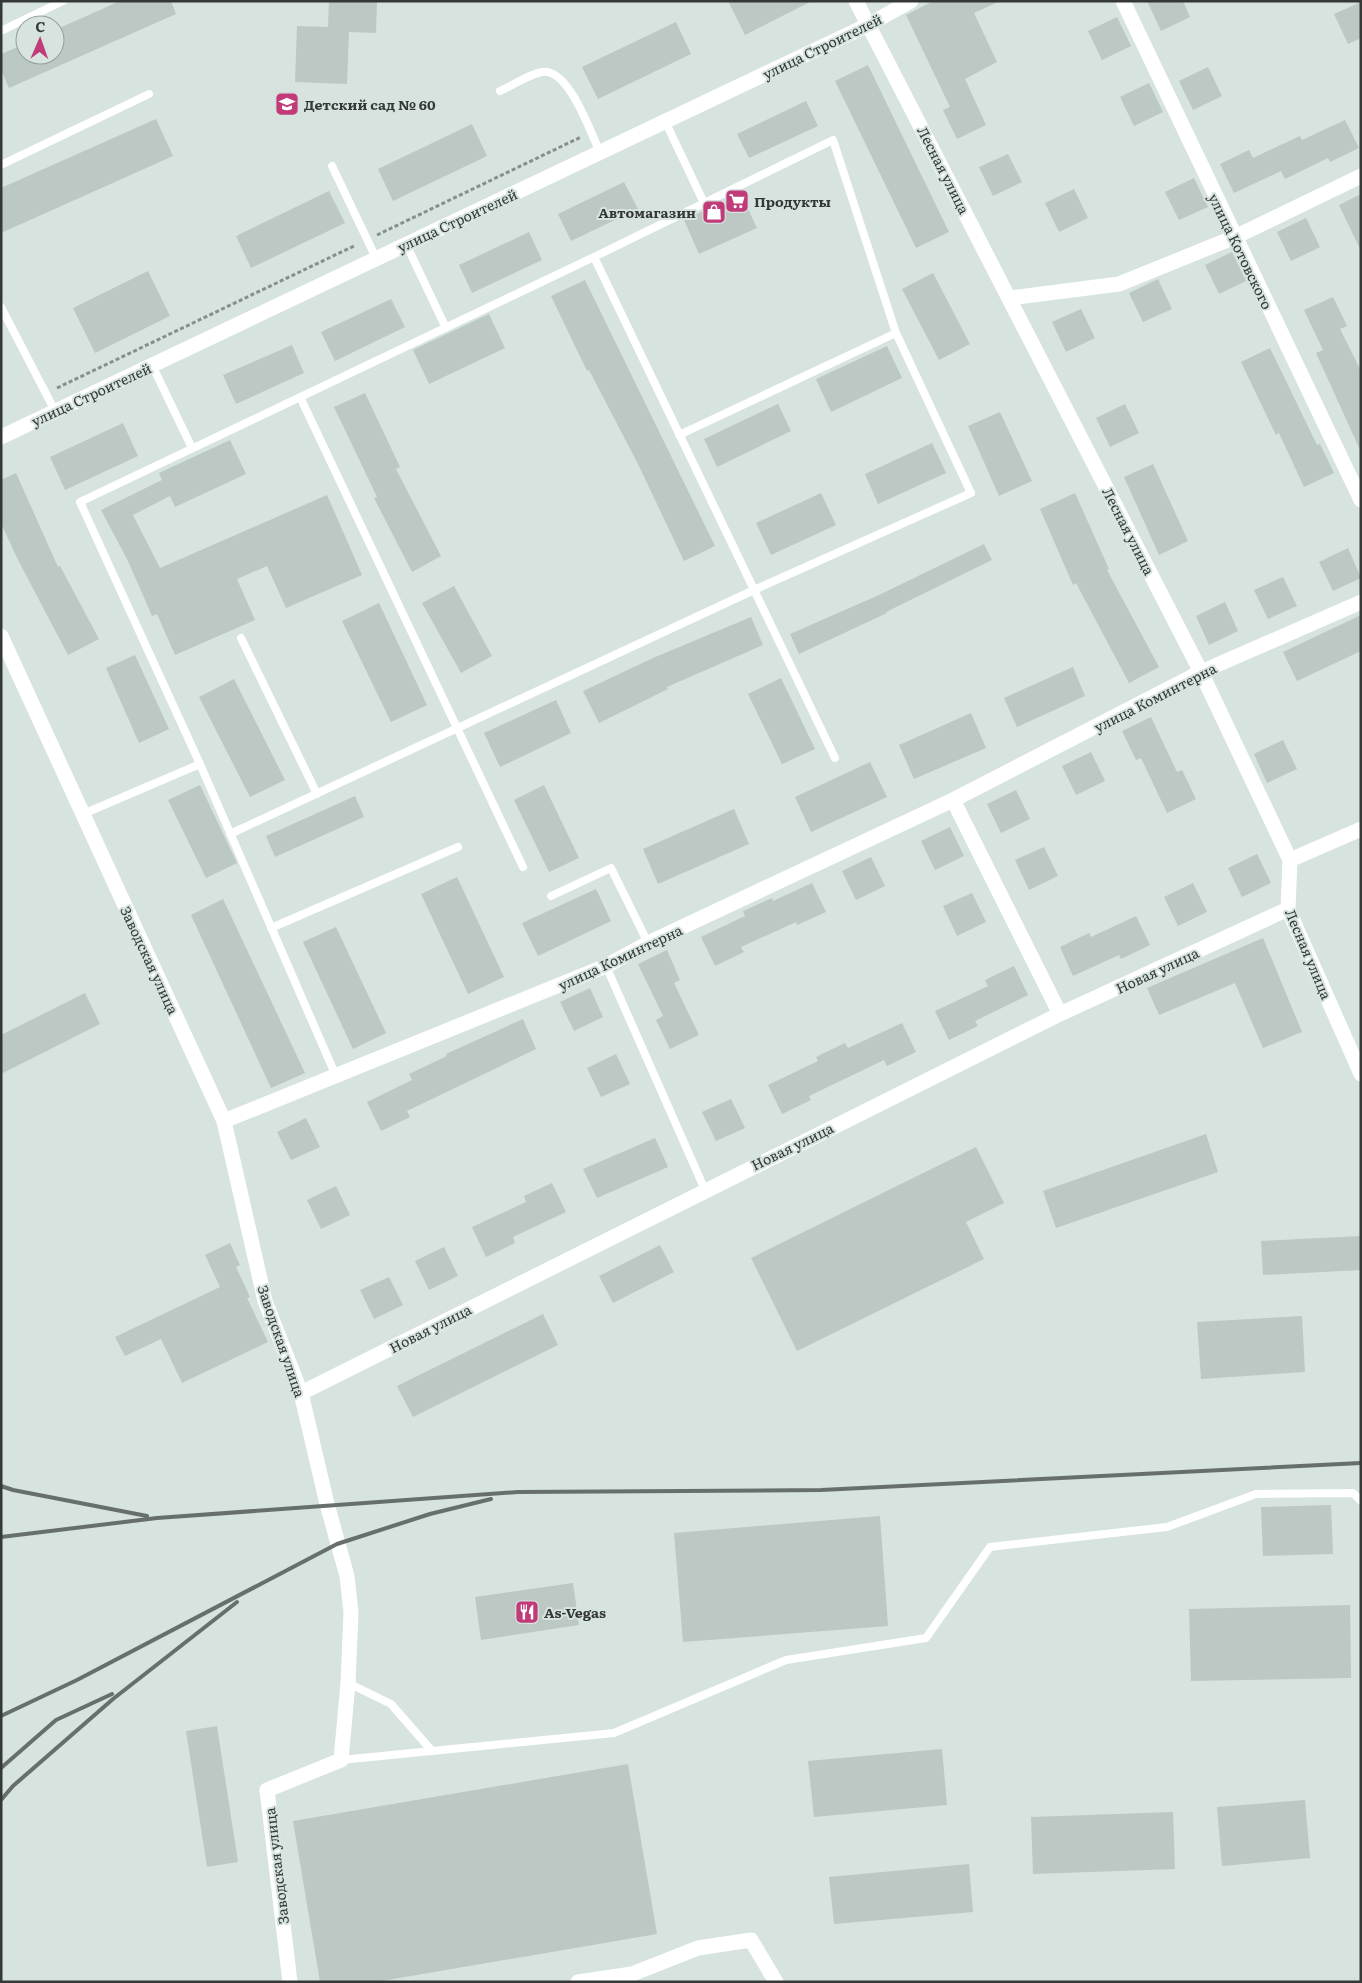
<svg xmlns="http://www.w3.org/2000/svg" width="1362" height="1983" font-family="Literata,serif">
  <rect width="100%" height="100%" fill="#d6e3df"/>
  <path fill="#bbc8c4" d="M120 1H171L176 14 9 88 1 70V54L25 44V55H55V30Z
    M329 1H377L376 33 349 32 347 84 295 82 297 26 328 27Z
    M728 1H812L745 35Z
    M933 1H1000L974 13 997 62 965 79 986 125 957 139 943 110 950 107 906 15Z
    M1147 1H1183L1190 17 1161 31Z
    M1361 2V38L1348 44 1334 14Z
    M1117 17 1131 46 1102 60 1088 31Z
    M676 22 691 54 598 99 582 67Z
    M868 65 949 232 916 248 835 81Z
    M1208 67 1222 96 1193 110 1179 81Z
    M1149 83 1163 112 1134 126 1120 97Z
    M806 101 818 126 749 158 737 134Z
    M156 119 173 156 1 233V188Z
    M1345 120 1359 148 1330 162 1328 158 1285 179 1281 171 1234 193 1220 164 1249 150 1253 158 1300 136 1302 140Z
    M472 124 487 156 393 201 378 169Z
    M1008 154 1022 182 993 196 979 167Z
    M1194 178 1208 207 1179 220 1165 192Z
    M624 182 638 209 571 241 558 214Z
    M1074 189 1088 218 1059 232 1045 203Z
    M329 191 345 223 251 268 236 236Z
    M741 194 757 228 699 254 684 220Z
    M1361 194V251L1339 205Z
    M1306 218 1320 247 1291 261 1277 232Z
    M529 232 542 260 472 293 459 265Z
    M1232 252 1246 281 1219 294 1205 265Z
    M148 271 170 316 95 353 73 308Z
    M933 273 970 344 939 360 902 289Z
    M1158 279 1172 309 1143 322 1129 293Z
    M585 280 715 546 684 561 639 466 589 370 587 371 551 296Z
    M1333 297 1347 326 1340 329 1361 371V452L1316 353 1323 350 1304 310Z
    M391 299 405 327 335 361 321 332Z
    M1081 309 1095 338 1066 352 1052 322Z
    M489 314 505 348 429 384 413 350Z
    M292 345 304 373 236 404 223 375Z
    M887 346 902 378 831 412 816 379Z
    M1270 348 1317 445 1320 444 1334 473 1304 487 1279 433 1276 435 1241 362Z
    M365 393 400 467 396 469 441 556 412 572 374 498 377 497 334 407Z
    M778 404 791 431 717 467 704 439Z
    M1125 404 1139 433 1110 447 1096 418Z
    M1000 412 1032 481 999 496 968 426Z
    M123 423 138 456 65 490 50 457Z
    M230 440 246 474 175 507 170 496 133 515 160 568 327 495 362 575 286 608 267 566 237 579 255 620 175 655 157 614 152 616 128 561 101 510 162 480 159 473Z
    M932 443 946 473 878 504 865 474Z
    M1153 464 1188 541 1159 555 1124 477Z
    M16 473 58 567 60 566 99 639 68 655 17 558 1 523V480Z
    M821 493 836 525 771 555 756 523Z
    M1075 493 1109 569 1107 570 1159 667 1129 683 1076 583 1073 585 1040 509Z
    M984 544 992 560 886 612 887 613 799 654 790 634 879 595Z
    M1348 548 1361 578 1333 591 1319 562Z
    M1283 577 1297 606 1268 619 1254 590Z
    M454 586 492 656 461 673 422 603Z
    M1225 602 1238 631 1209 645 1196 616Z
    M379 603 427 705 391 722 342 621Z
    M1361 615V651L1297 681 1283 652Z
    M751 617 763 645 667 687 668 689 599 723 583 691 653 658Z
    M135 655 169 729 139 743 106 668Z
    M1073 667 1085 696 1017 727 1004 698Z
    M781 678 815 749 782 764 748 694Z
    M234 679 285 780 250 797 199 697Z
    M556 700 571 733 500 767 484 733Z
    M971 713 986 748 914 779 899 745Z
    M1151 717 1177 772 1182 770 1196 799 1167 813 1141 758 1136 760 1122 731Z
    M1283 740 1297 769 1267 783 1254 754Z
    M1091 752 1105 781 1076 795 1062 766Z
    M870 762 887 797 811 832 795 797Z
    M200 785 237 863 206 878 168 800Z
    M544 785 579 858 549 872 514 800Z
    M1016 790 1030 819 1001 833 987 804Z
    M355 796 364 817 275 857 266 836Z
    M734 809 749 844 658 884 643 849Z
    M950 827 964 856 935 870 921 841Z
    M1044 847 1058 876 1029 890 1015 860Z
    M1257 854 1271 883 1242 897 1228 868Z
    M871 857 885 886 856 900 842 871Z
    M457 877 504 977 468 994 421 894Z
    M812 883 826 912 797 925 796 922 741 947 744 952 715 966 701 937 745 916 743 911 772 898 773 901Z
    M1193 883 1207 912 1178 926 1164 897Z
    M596 889 611 921 538 956 522 923Z
    M972 893 986 922 957 936 943 906Z
    M223 899 305 1073 271 1088 191 915Z
    M1136 916 1150 945 1121 959 1119 955 1073 976 1060 947 1089 933 1091 937Z
    M336 927 386 1033 353 1049 303 942Z
    M1263 938 1302 1032 1263 1048 1235 983 1159 1015 1147 988Z
    M667 950 680 980 674 983 699 1035 670 1049 656 1020 663 1016 638 964Z
    M1014 966 1028 995 975 1021 978 1026 949 1040 935 1011 988 986 985 980Z
    M590 988 603 1017 574 1031 560 1002Z
    M85 993 100 1024 1 1074V1035Z
    M523 1019 536 1049 407 1111 410 1117 381 1131 367 1102 412 1080 409 1074 447 1056 446 1054Z
    M902 1023 916 1052 887 1066 884 1060 809 1096 811 1100 782 1114 768 1085 818 1061 816 1057 845 1043 848 1048Z
    M616 1054 630 1084 601 1097 587 1068Z
    M731 1099 745 1128 716 1141 702 1112Z
    M306 1118 320 1147 291 1160 277 1132Z
    M1206 1134 1218 1172 1056 1228 1043 1191Z
    M655 1138 668 1167 597 1198 583 1169Z
    M976 1147 1004 1203 966 1222 984 1259 797 1351 751 1258Z
    M552 1183 566 1212 513 1237 515 1243 486 1257 472 1227 526 1202 524 1196Z
    M336 1186 350 1215 321 1229 307 1200Z
    M1361 1236V1270L1263 1275 1261 1241Z
    M230 1243 240 1265 236 1267 250 1297 247 1298 268 1342 182 1383 161 1339 125 1356 115 1337 220 1287 205 1255Z
    M660 1245 674 1272 613 1303 599 1276Z
    M444 1247 458 1276 429 1290 415 1261Z
    M389 1277 403 1305 374 1319 360 1290Z
    M543 1314 558 1345 413 1417 397 1386Z
    M1302 1316 1305 1372 1201 1379 1197 1322Z
    M1331 1505 1333 1554 1263 1556 1261 1507Z
    M880 1516 888 1626 683 1642 674 1533Z
    M573 1583 579 1625 481 1640 475 1597Z
    M1350 1605 1351 1678 1191 1681 1189 1609Z
    M217 1726 238 1862 207 1867 186 1731Z
    M942 1749 947 1805 814 1817 808 1761Z
    M628 1764 657 1934 376 1982H320L293 1821Z
    M1305 1800 1310 1858 1222 1866 1217 1807Z
    M1173 1812 1175 1869 1033 1874 1031 1817Z
    M969 1864 973 1912 834 1924 829 1877Z"/>
  <g fill="none" stroke-linecap="round" stroke-linejoin="round">
    <path stroke="#868f8c" stroke-width="3" stroke-dasharray="4 2.5" stroke-linecap="butt" d="M377 235 581 137
      M57 388 356 245"/>
    <path stroke="#fff" stroke-width="8" d="M1 31 63 1
      M500 91C512 86 529 74 542 72 569 68 590 132 600 152
      M665 121 704 203
      M1 165 149 94
      M332 166 376 258
      M406 244 446 328
      M594 257 833 140 896 333 679 435
      M1 307 55 411
      M152 365 192 448
      M300 397 523 867
      M241 638 317 794
      M200 764 336 1076
      M83 814 200 764 80 502 594 257 835 758
      M230 834 754 590 971 493 896 333
      M551 896 611 868 648 943
      M271 928 458 847
      M606 966 705 1190
      M348 1683 391 1704 432 1751
      M341 1760 614 1733 786 1660 926 1638 990 1547 1167 1527 1256 1494 1353 1493 1361 1501"/>
    <path stroke="#fff" stroke-width="15" d="M856 1 1201 672 1290 860 1288 909 1361 1074
      M1123 1 1361 500
      M1010 298 1119 284 1235 237 1361 176
      M1 437 868 25 911 1
      M1 636 224 1121 265 1301 301 1393 327 1504 347 1576 351 1612 348 1683 341 1760 267 1790 290 1982
      M953 800 1060 1014
      M1290 860 1361 829
      M224 1121 606 966 648 943 953 800 1201 672 1361 602
      M301 1393 1060 1014 1288 909
      M578 1982 632 1974 698 1948 751 1940 776 1982"/>
    <path stroke="#676f6c" stroke-width="4" d="M1 1486 13 1490 147 1516
      M1 1537 157 1518 518 1492 821 1490 1361 1463
      M1 1716 77 1680 337 1544 430 1514 491 1499
      M1 1768 56 1720 112 1694
      M1 1800 13 1786 113 1699 237 1602"/>
  </g>
  <defs>
    <g id="school-square" transform="scale(1.25)"><rect x="-9" y="-9" width="18" height="18" rx="4" fill="#c23b79" stroke="#d6e3df"/><path d="M0-5L7-2L0 1L-7-2ZM-4 1L0 2.5L4 1V4Q0 6-4 4Z" fill="#fff"/></g>
    <g id="supermarket-square" transform="scale(1.25)"><rect x="-9" y="-9" width="18" height="18" rx="4" fill="#c23b79" stroke="#d6e3df"/><path d="M-6-5.5h2.5l.6 2H6L4.5 2H-2.5L-4.4-4H-6ZM-1.5 3.2a1.3 1.3 0 1 0 .1 0ZM3 3.2a1.3 1.3 0 1 0 .1 0Z" fill="#fff"/></g>
    <g id="shop-square" transform="scale(1.25)"><rect x="-9" y="-9" width="18" height="18" rx="4" fill="#c23b79" stroke="#d6e3df"/><path d="M-5-2.5h2.3a2.7 3.5 0 0 1 5.4 0H5L5.5 6h-11ZM-1.5-2.5h3a1.5 2.3 0 0 0-3 0Z" fill="#fff"/></g>
    <g id="restaurant-square" transform="scale(1.25)"><rect x="-9" y="-9" width="18" height="18" rx="4" fill="#c23b79" stroke="#d6e3df"/><path d="M-5-6h1v4h1v-4h1v4h1v-4h1v5L-1.5 .5V6h-2V.5L-5-1ZM5-6V6H3V1.5H1.5Q1.5-4 5-6Z" fill="#fff"/></g>
  </defs>
  <g fill-rule="evenodd">
    <use href="#school-square" x="287" y="104"/>
    <use href="#supermarket-square" x="737" y="201"/>
    <use href="#shop-square" x="714" y="212"/>
    <use href="#restaurant-square" x="527" y="1612"/>
  </g>
  <g text-anchor="middle" dominant-baseline="central" stroke-width="4" stroke-linejoin="round" paint-order="stroke">
    <g font-size="14" fill="#343937" stroke="#d6e3df">
      <text transform="translate(822 46) rotate(-26)">улица Строителей</text>
      <text transform="translate(944 170) rotate(63)">Лесная улица</text>
      <text transform="translate(457 220) rotate(-25)">улица Строителей</text>
      <text transform="translate(1241 251) rotate(64)">улица Котовского</text>
      <text transform="translate(91 394) rotate(-25)">улица Строителей</text>
      <text transform="translate(1129 531) rotate(63)">Лесная улица</text>
      <text transform="translate(1155 697) rotate(-27)">улица Коминтерна</text>
      <text transform="translate(1309 954) rotate(67)">Лесная улица</text>
      <text transform="translate(620 957) rotate(-25)">улица Коминтерна</text>
      <text transform="translate(150 960) rotate(65)">Заводская улица</text>
      <text transform="translate(1157 970) rotate(-25)">Новая улица</text>
      <text transform="translate(792 1146) rotate(-26)">Новая улица</text>
      <text transform="translate(430 1328) rotate(-27)">Новая улица</text>
      <text transform="translate(282 1341) rotate(71)">Заводская улица</text>
      <text transform="translate(276 1866) rotate(-97)">Заводская улица</text>
    </g>
    <g font-size="14" font-weight="bold" fill="#343937" stroke="#d6e3df" text-anchor="start">
      <text x="304" y="104">Детский сад № 60</text>
      <text x="754" y="201">Продукты</text>
      <text x="696" y="212" text-anchor="end">Автомагазин</text>
      <text x="544" y="1612">As-Vegas</text>
    </g>
  </g>
  <rect width="1362" height="1983" fill="none" stroke="#343937" stroke-width="5"/>
  <g transform="translate(40 40) rotate(2)"><circle r="24" fill="#d6e3df" stroke="#959f9c"/>
  <path d="M0-4L9 19L0 12L-9 19Z" fill="#c23b79"/>
  <text y="-8" font-size="14" font-weight="bold" text-anchor="middle" fill="#343937">С</text>
  </g>
</svg>
